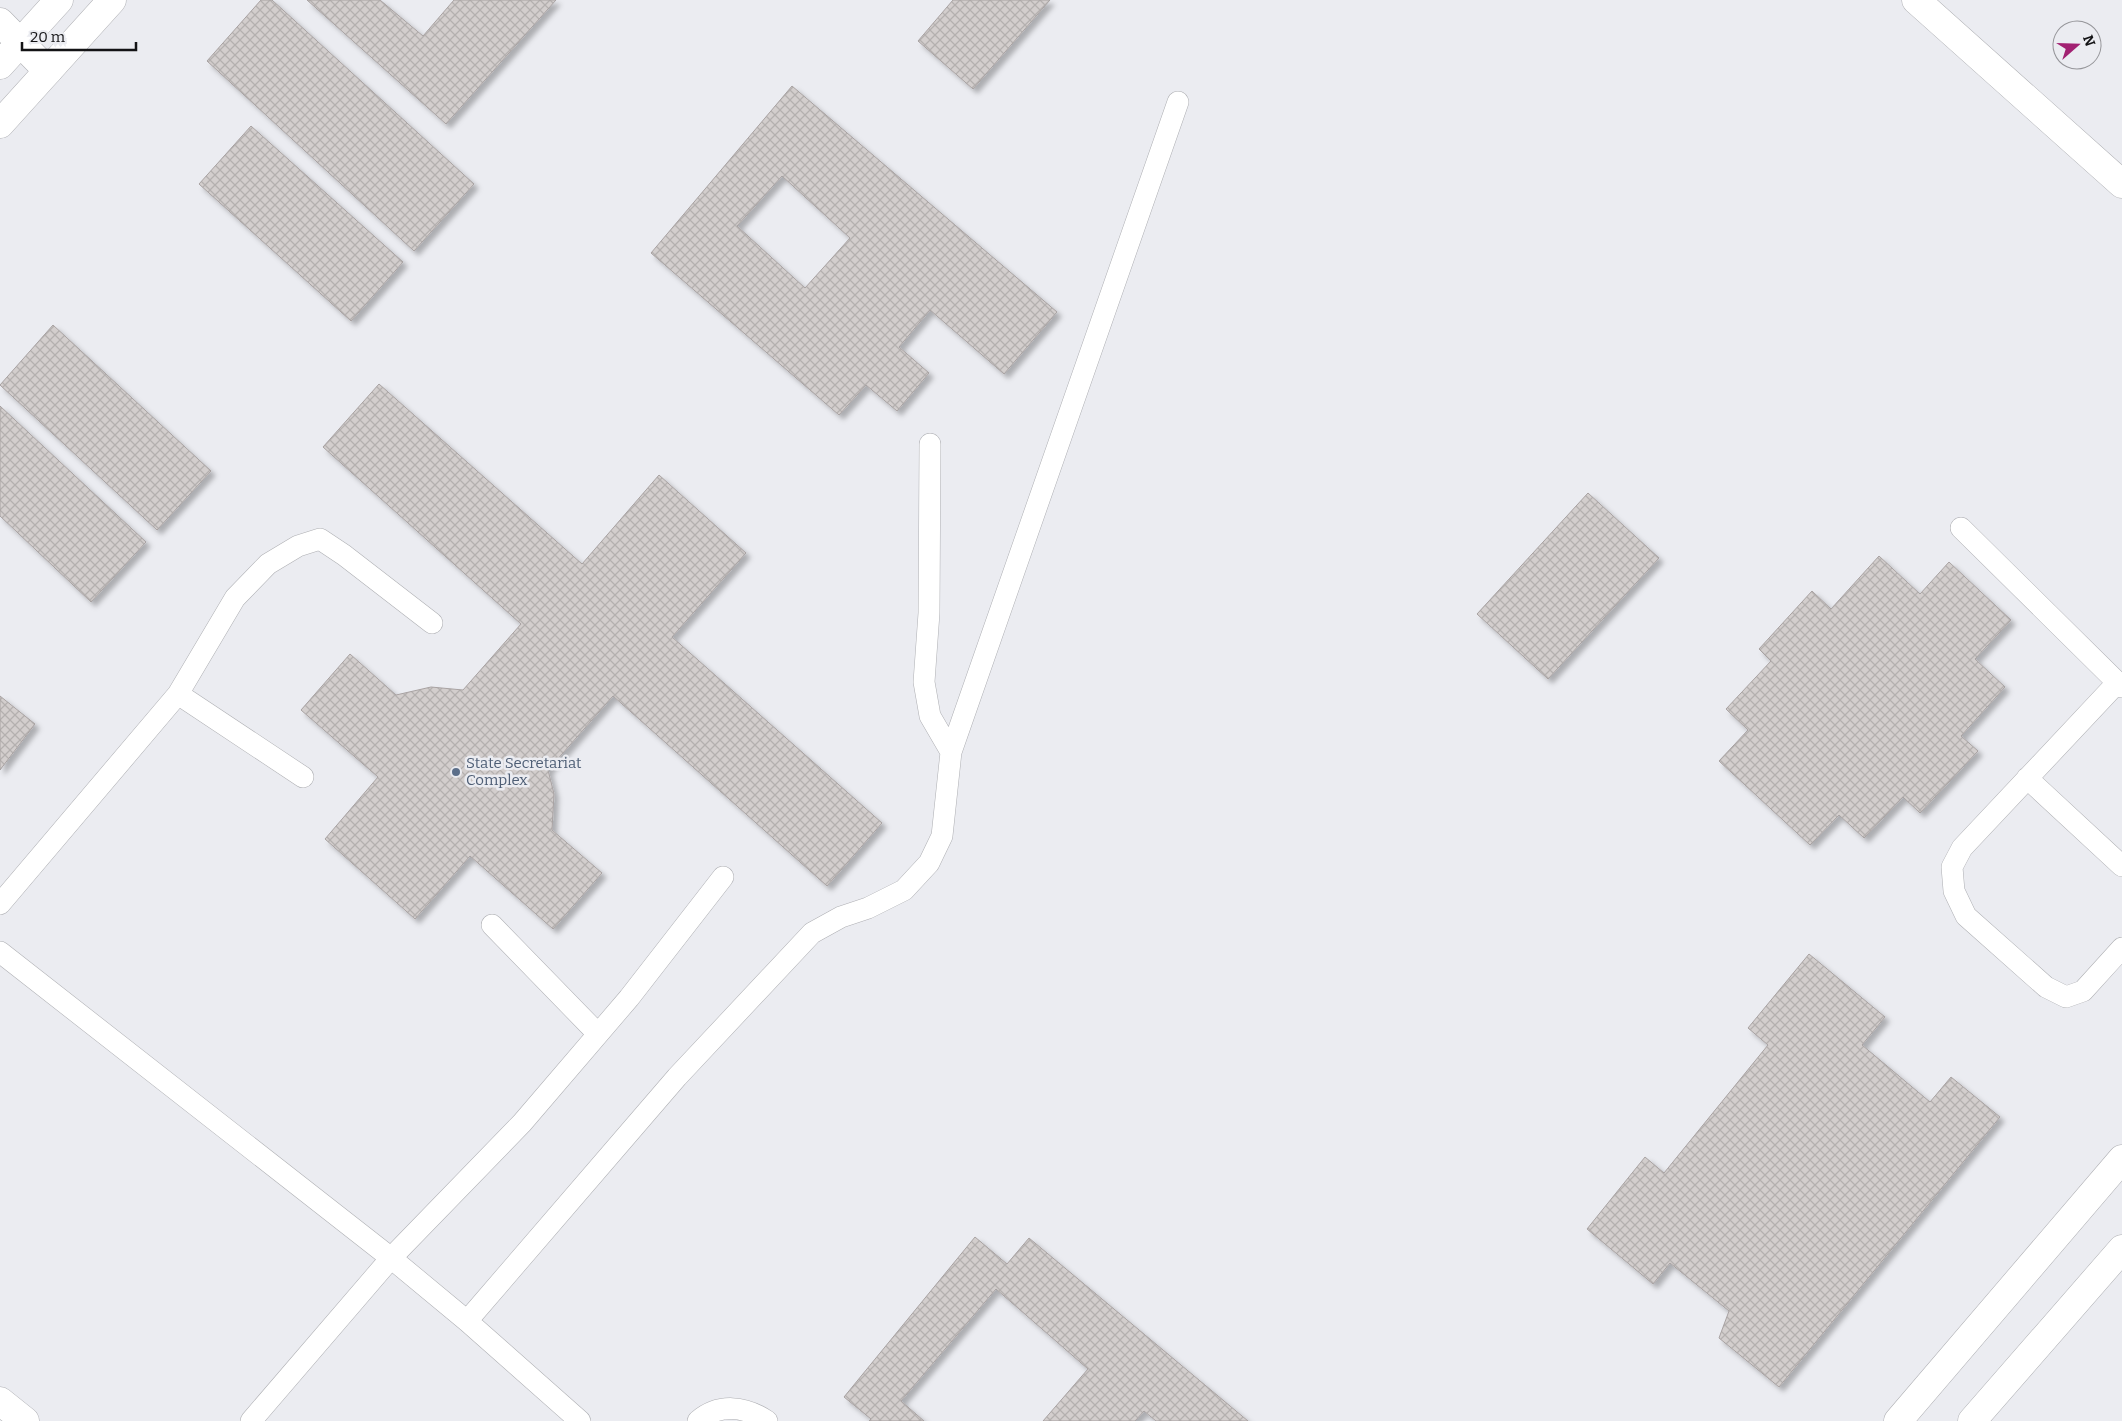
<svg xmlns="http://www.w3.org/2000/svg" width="2122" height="1421" font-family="Bitter,serif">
  <defs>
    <pattern id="building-cross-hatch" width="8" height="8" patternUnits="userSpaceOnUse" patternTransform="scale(1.25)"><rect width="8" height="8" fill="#d3cecd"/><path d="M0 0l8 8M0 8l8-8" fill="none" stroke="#b4b0af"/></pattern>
    <filter id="shadow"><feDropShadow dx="4.5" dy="4.5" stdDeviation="2.5" flood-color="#0004"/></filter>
  </defs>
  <rect width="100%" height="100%" fill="#ebecf1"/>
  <path fill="url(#building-cross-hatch)" stroke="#a8a2a2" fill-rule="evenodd" filter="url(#shadow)" d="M261 0H272L474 184 414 251 207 61Z
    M307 0H380L423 36 454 0H556L446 124Z
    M953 0H1050L973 89 918 41Z
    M792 86 1057 312 1004 374 930 310 899 347 929 373 897 411 866 385 839 415 651 253ZM782 176 850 238 805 288 737 226Z
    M251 126 403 262 351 321 199 184Z
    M53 325 211 471 157 530 0 385Z
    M379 384 582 564 659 475 746 553 672 637 882 823 827 886 613 696 548 770 554 794 552 830 602 873 553 929 470 856 415 919 325 839 378 777 301 710 350 654 396 695 431 687 463 690 521 624 323 447Z
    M0 406 146 542 91 602 0 516Z
    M1588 493 1659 558 1548 679 1477 614Z
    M1879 556 1920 594 1949 562 2011 620 1975 659 2005 687 1961 736 1978 751 1920 813 1903 797 1864 838 1839 815 1810 845 1719 761 1748 730 1726 709 1771 661 1759 649 1812 591 1831 609Z
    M0 696 35 724 0 770Z
    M1809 954 1885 1017 1862 1045 1930 1102 1951 1077 2000 1117 1779 1387 1719 1338 1729 1311 1670 1263 1653 1284 1587 1229 1645 1157 1664 1173 1768 1045 1748 1028Z
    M975 1237 1007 1264 1029 1238 1248 1421H1156L1144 1411 1135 1421H1043L1088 1369 996 1289 901 1401 924 1421H869L871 1419 844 1397Z"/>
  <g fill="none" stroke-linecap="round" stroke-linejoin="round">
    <g stroke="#aeafb3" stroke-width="22">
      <path id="lane" d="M930 444 929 613 924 682 930 716 951 752
        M1961 528 2122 687
        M2117 683 1962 848 1952 867 1954 891 1966 916 2046 987 2066 997 2083 991 2122 948
        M178 694 303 777
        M2027 778 2122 866
        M0 904 178 694 235 598 268 564 298 546 320 539 344 555 432 623
        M492 925 598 1034
        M0 952 391 1258 467 1321 580 1421
        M467 1321 677 1077 812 933 841 917 868 908 904 890 929 863 942 836 951 752 1178 102
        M251 1421 391 1258 522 1123 629 998 723 877
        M698 1421C719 1403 745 1406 767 1421"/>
    </g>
    <g stroke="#aeafb3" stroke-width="29">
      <path id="street" d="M1916 0 2122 184
        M0 22 48 71
        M1898 1421 2122 1159
        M1972 1421 2122 1249"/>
    </g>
    <g stroke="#aeafb3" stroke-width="29">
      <path id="secondary" d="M0 65 59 0
        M0 124 112 0
        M0 1401 25 1421"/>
    </g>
    <use href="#lane" stroke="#fff" stroke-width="21"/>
    <use href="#street" stroke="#fff" stroke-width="28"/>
    <use href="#secondary" stroke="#fff" stroke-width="28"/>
  </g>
  <circle fill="#5c6f8a" stroke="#ebecf1" stroke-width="2" cx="456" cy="772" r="5"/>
  <g text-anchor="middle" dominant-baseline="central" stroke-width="5" stroke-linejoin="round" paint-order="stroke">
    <g font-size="15" fill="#4e5e75" stroke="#ebecf1" text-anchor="start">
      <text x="466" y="763">State Secretariat<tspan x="466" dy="17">Complex</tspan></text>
    </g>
  </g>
  <g transform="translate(2077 45) rotate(70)"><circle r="24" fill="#ebecf1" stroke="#959599"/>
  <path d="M0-4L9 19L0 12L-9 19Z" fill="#a22172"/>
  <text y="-8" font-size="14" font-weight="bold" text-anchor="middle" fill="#131315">N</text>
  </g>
  <path d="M22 42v8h114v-8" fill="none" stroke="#131315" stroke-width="2.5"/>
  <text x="30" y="42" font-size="15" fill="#131315" stroke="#ebecf1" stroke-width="4" paint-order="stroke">20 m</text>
</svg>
